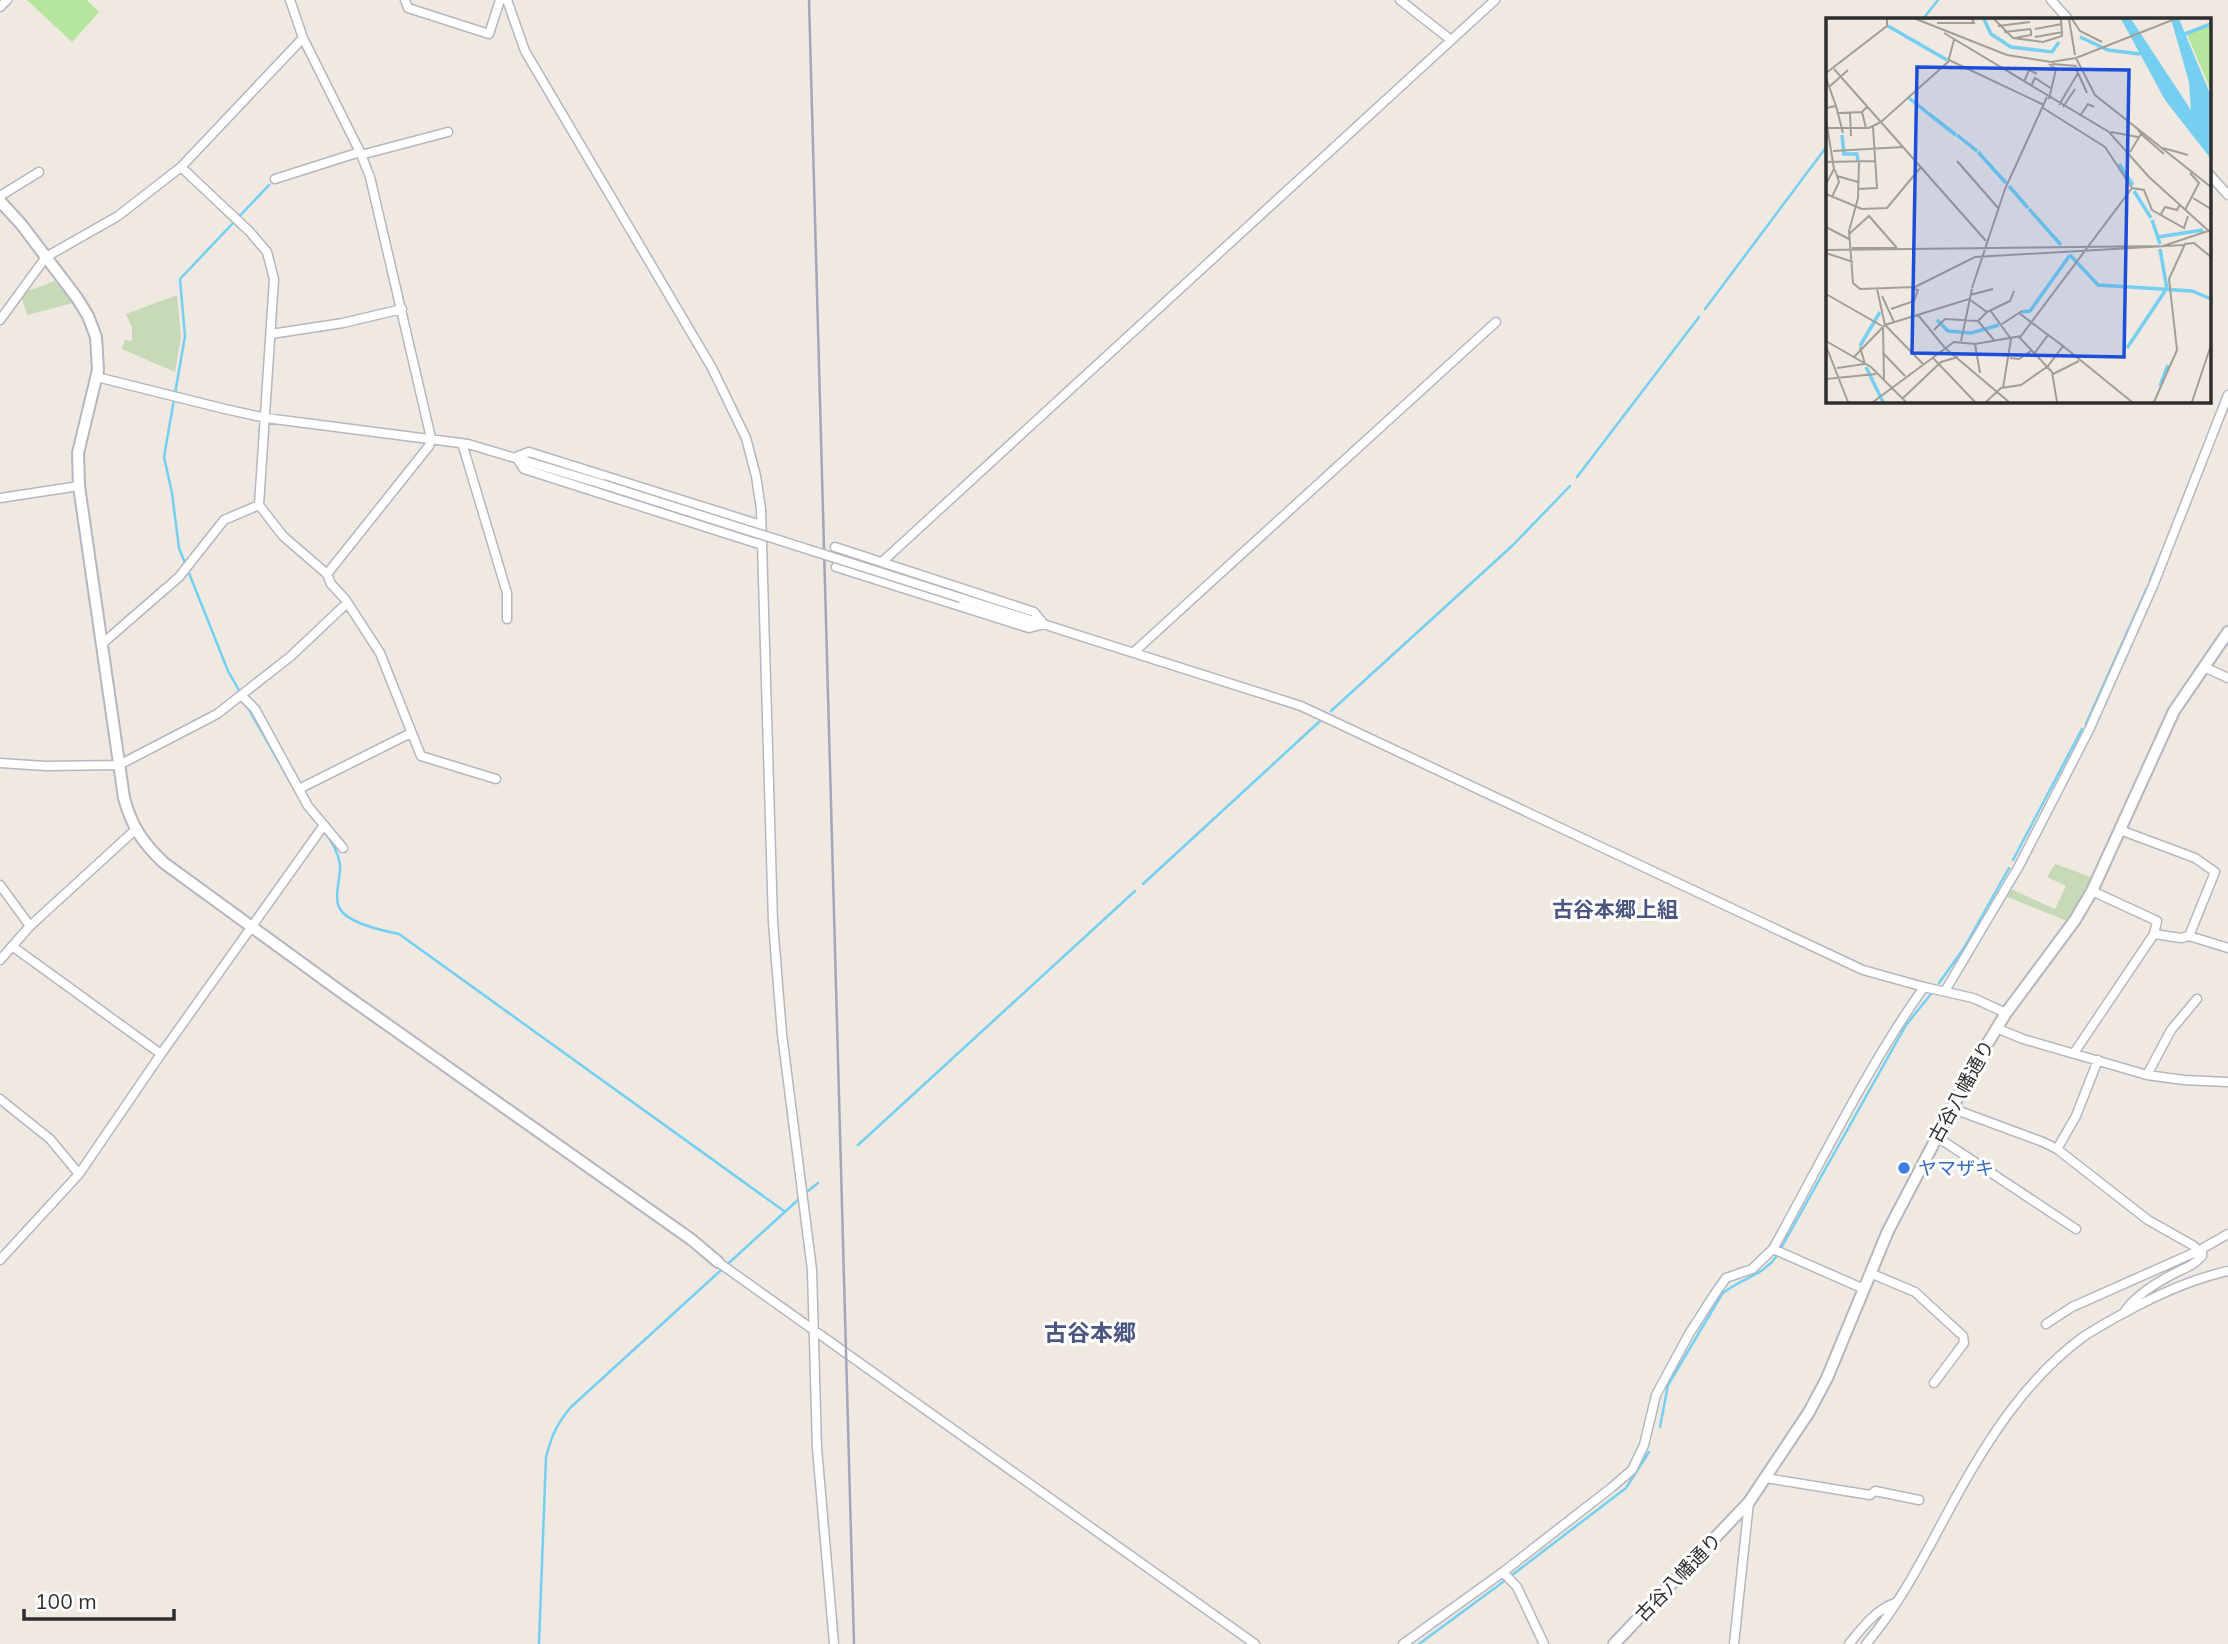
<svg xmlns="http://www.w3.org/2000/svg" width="2228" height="1644" font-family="Mulish,'Noto Sans JP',sans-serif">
  <rect width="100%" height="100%" fill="#efe9e1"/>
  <path fill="#b6e59e" d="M27 0H87L99 12 72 42Z"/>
  <path fill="#c8d9b8" d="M55 281 73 303 27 315 22 298 25 292Z
    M177 295 181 337 175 372 122 349 125 340 132 341V327L126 314Z
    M2055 864 2091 877 2080 900 2067 921 2005 896 2009 888 2055 909 2066 886 2047 877Z"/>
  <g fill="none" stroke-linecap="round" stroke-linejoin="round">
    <path stroke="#75cff0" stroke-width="2.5" d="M1923 19 1938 0
      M1705 309 1827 146
      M2198 461 2210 431
      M1577 477 1699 317
      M2150 580 2165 545
      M241 694 228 671 179 548 172 493 164 457 185 336 180 279 269 185
      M247 706 289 780
      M1331 711 1512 546 1570 486
      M2086 724 2147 588
      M324 831C332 842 338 851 340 865 341 878 333 897 340 909 348 923 384 931 399 934L784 1211
      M2013 860 2082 729
      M1143 884 1320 721
      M1939 983 1964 948 2009 868
      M858 1145 1135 891
      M808 1191 818 1183
      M1780 1250 1906 1025 1931 994
      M1660 1427 1668 1385 1722 1294C1741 1278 1761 1277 1777 1256
      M1512 1575 1626 1488 1649 1452
      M539 1644 546 1457C552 1435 556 1425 571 1407L799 1199
      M1419 1644 1507 1579"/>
    <g stroke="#b4b7c1" stroke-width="11">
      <path id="street" d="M290 0 303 38 360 152 370 177 431 438 429 446 327 574 331 584 345 599 380 653 421 756 496 779
        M405 0 408 8 489 34 500 0
        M507 0 525 51 712 368 746 438 756 476 761 509 773 923 782 1034 812 1270 817 1448 834 1644
        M1400 0 1451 40
        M2051 0 2068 19
        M0 7 7 0
        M361 155 448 132
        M181 167 250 232 267 252 274 279 259 505 283 536 327 574
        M2209 174 2228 195
        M275 179 360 152
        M0 196 39 172
        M0 320 46 257 118 216 181 167 303 38
        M271 334 343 323 402 309
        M97 377 225 409 266 418 468 444 602 484
        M462 443 507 593V619
        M516 457 524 469 762 545
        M516 457 529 452 761 525
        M0 498 79 486
        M835 547 1034 612 1044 624 1029 628 836 567
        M882 562 1495 0
        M961 598 1301 706 1863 970 1924 987 1973 998 2006 1013
        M103 643 179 577 224 520 259 505
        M1134 652 1496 322
        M2204 667 2228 678
        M242 696 255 709 308 806 343 848
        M0 763 46 766 119 765 217 714 291 656 347 603
        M299 789 411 733
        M2120 830 2195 858 2215 872 2189 936
        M0 885 30 926
        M2154 934 2181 938 2189 936 2228 948
        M0 960 30 926 135 830
        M1945 991 2019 866 2089 730 2153 586 2228 395
        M1996 1028 2023 1039 2147 1075 2184 1080 2228 1082
        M2074 1053 2154 934 2157 921 2092 891
        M161 1054 324 825
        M2147 1075 2171 1030 2197 999
        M0 1099 50 1139 79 1174 161 1054 12 946
        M1951 1108 2043 1142 2057 1149 2148 1220 2194 1246 2198 1251 2228 1234
        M1937 1137 2076 1229
        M2057 1149 2076 1116 2098 1060
        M1773 1249 1864 1289
        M0 1260 79 1174
        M718 1262 1255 1644
        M1870 1273 1915 1292 1963 1336 1964 1343 1934 1383
        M2125 1311C2136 1295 2161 1280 2179 1271 2188 1267 2195 1264 2202 1256V1249
        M2046 1324 2072 1307 2198 1251
        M1766 1478 1870 1495 1875 1491 1919 1500
        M1503 1572 1517 1587 1544 1644
        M1403 1644 1503 1572 1611 1488 1632 1470 1644 1445 1656 1395 1689 1334 1714 1295 1726 1278 1752 1269 1773 1249C1822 1161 1866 1069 1924 987
        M1734 1644 1749 1502
        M1849 1644C1862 1628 1875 1610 1895 1603
        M1866 1644C1903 1601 1928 1548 1955 1499 1988 1439 2027 1378 2083 1337 2101 1325 2120 1315 2139 1305 2168 1290 2196 1278 2228 1271"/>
    </g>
    <g stroke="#b4b7c1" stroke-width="14">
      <path id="secondary" d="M0 201 21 224 77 298 88 316 96 337 98 370 78 453 79 486 124 798C132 827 142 842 164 863L344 994 692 1240 718 1262
        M1614 1644 1749 1502 1809 1412 1827 1378 1888 1231 1974 1066 2006 1013 2075 920 2092 891 2174 711 2228 632"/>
    </g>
    <use href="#street" stroke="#fff" stroke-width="8"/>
    <use href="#secondary" stroke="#fff" stroke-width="10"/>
    <path stroke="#a3a6b8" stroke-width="2.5" d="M809 0 854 1644"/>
    <g stroke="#b4b7c1" stroke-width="11" stroke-linecap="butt">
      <path id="street-bridge" d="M602 484 961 598"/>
    </g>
    <use href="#street-bridge" stroke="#fff" stroke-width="8"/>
  </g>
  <circle fill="#3f7fe0" stroke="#fff" stroke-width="2.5" cx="1904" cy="1168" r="7"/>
  <g text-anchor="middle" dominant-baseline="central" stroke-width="6" stroke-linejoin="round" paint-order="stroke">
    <g font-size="19" fill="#2e2e2e" stroke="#fff">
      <text transform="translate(1961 1091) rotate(-61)">古谷八幡通り</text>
      <text transform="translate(1678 1577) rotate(-46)">古谷八幡通り</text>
    </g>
    <g font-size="19" fill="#366cbe" stroke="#fff" text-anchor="start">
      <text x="1918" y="1168">ヤマザキ</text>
    </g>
    <g font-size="21" font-weight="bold" fill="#4d5680" stroke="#fff">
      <text x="1615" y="909">古谷本郷上組</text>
    </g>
    <g font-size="23" font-weight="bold" fill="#4d5680" stroke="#fff">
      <text x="1090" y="1332">古谷本郷</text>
    </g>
  </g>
  <g transform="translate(1826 18)">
    <rect width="385" height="385" fill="#efe9e1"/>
    <path d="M385 7V73L361 16Z" fill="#b6e59e"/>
    <path d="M295 1H305L365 92 363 64 345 1H353L385 78V141L339 82Z" fill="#75cff0"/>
    <path fill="none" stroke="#75cff0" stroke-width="3.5" d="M158 1 165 16 185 29 226 34 233 24M62 8 121 42M356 17 385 6M254 19 282 32 314 36M83 80 103 96M103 96 130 117M16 117 18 136H31L32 143M131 117 151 133M152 134 180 165M293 146 307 167M183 168 202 190M308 173 325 200M203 191 235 227M326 202 334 226M332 219 377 212M334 231 341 271M244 237 272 267 366 273 385 281M196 294 204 293 244 237M111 302 122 313 145 315 173 307M34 328 54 294M301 330 339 273M40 349 57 384M334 368 342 347"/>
    <path fill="none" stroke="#a29e99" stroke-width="2" d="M90 1 181 37 225 44 250 40 349 1M168 1 187 20 217 24 236 18 235 1M243 1 249 37M246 1 254 13 276 24M111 5H148L146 1M172 8 204 4M209 11 236 6M178 14 205 11M118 15 283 114 323 159 385 215M209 19 237 14M189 20 205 17V12M250 40 269 77 385 169M123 42 218 87M226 46 251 48M8 51 160 223M0 55 61 8V1M252 55 261 75M0 60 10 88M198 64 203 52 211 56M205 68 209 60 226 71M3 69 22 52M223 81 230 51 223 46M233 87 252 55 249 50M237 89 249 71M0 90 10 88 17 115M13 95 36 94M24 95 25 118M254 98 262 86 268 89M0 101 8 151 0 166M1 110H43L55 104 122 44 128 22M40 110 36 94 41 89M285 114 312 119M315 116 338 136M337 130 362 137M7 133 77 129M304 134 315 116 310 109M33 143 32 180 23 213 27 265 34 271 89 269 149 239 358 227M131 143 173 191M0 144 49 143M11 158 32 164M306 170 318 172 326 192 358 210 362 198M32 171 51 170 47 109M0 176 36 191 61 190 95 149M6 179 13 164 9 152M367 180 385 191M359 192 373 165 364 155M335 196 339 189 351 192 354 186M0 209 23 221M23 216 43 198 71 230M26 230H71M0 232 337 228 385 212M0 235 27 244M146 270 179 171 221 79M51 271 59 307 98 347M0 276 56 308M144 277 167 271M56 278 68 304M65 291 88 283 92 272 88 271M164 292 185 321 177 370M193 295 222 317M92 297 119 330 183 384M152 303 168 322M176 306 196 293M57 308 58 361M108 312 119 301 152 303 161 294M193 319 226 354 231 384M0 323 45 349 80 384M135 323 146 271M149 326 154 355M0 328 22 384M237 328 306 384M57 335 79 358M28 339 59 307 143 281 161 294 184 283 188 273M107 340 149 384M184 340 193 341 205 333M11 350 39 346 34 329M227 356 253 343M0 361 50 356M76 381 115 344 132 339M47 384 128 324 149 326 195 318 306 170 279 129 217 90M160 384 175 370 195 367 222 348 237 328 222 317 208 336M328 384 351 332 343 261 359 226 368 225 385 239M366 384 385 327"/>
    <path fill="#1d4ed8" fill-opacity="0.15" stroke="#1d4ed8" stroke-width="3.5" d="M91 49 303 52 298 339 86 335Z"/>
    <rect width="385" height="385" fill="none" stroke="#2e2e2e" stroke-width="3.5"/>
  </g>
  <path d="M24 1609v10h150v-10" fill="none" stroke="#2e2e2e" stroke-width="3.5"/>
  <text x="35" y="1609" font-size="21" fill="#2e2e2e" stroke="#ffffff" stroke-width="5" paint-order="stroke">100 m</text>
</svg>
